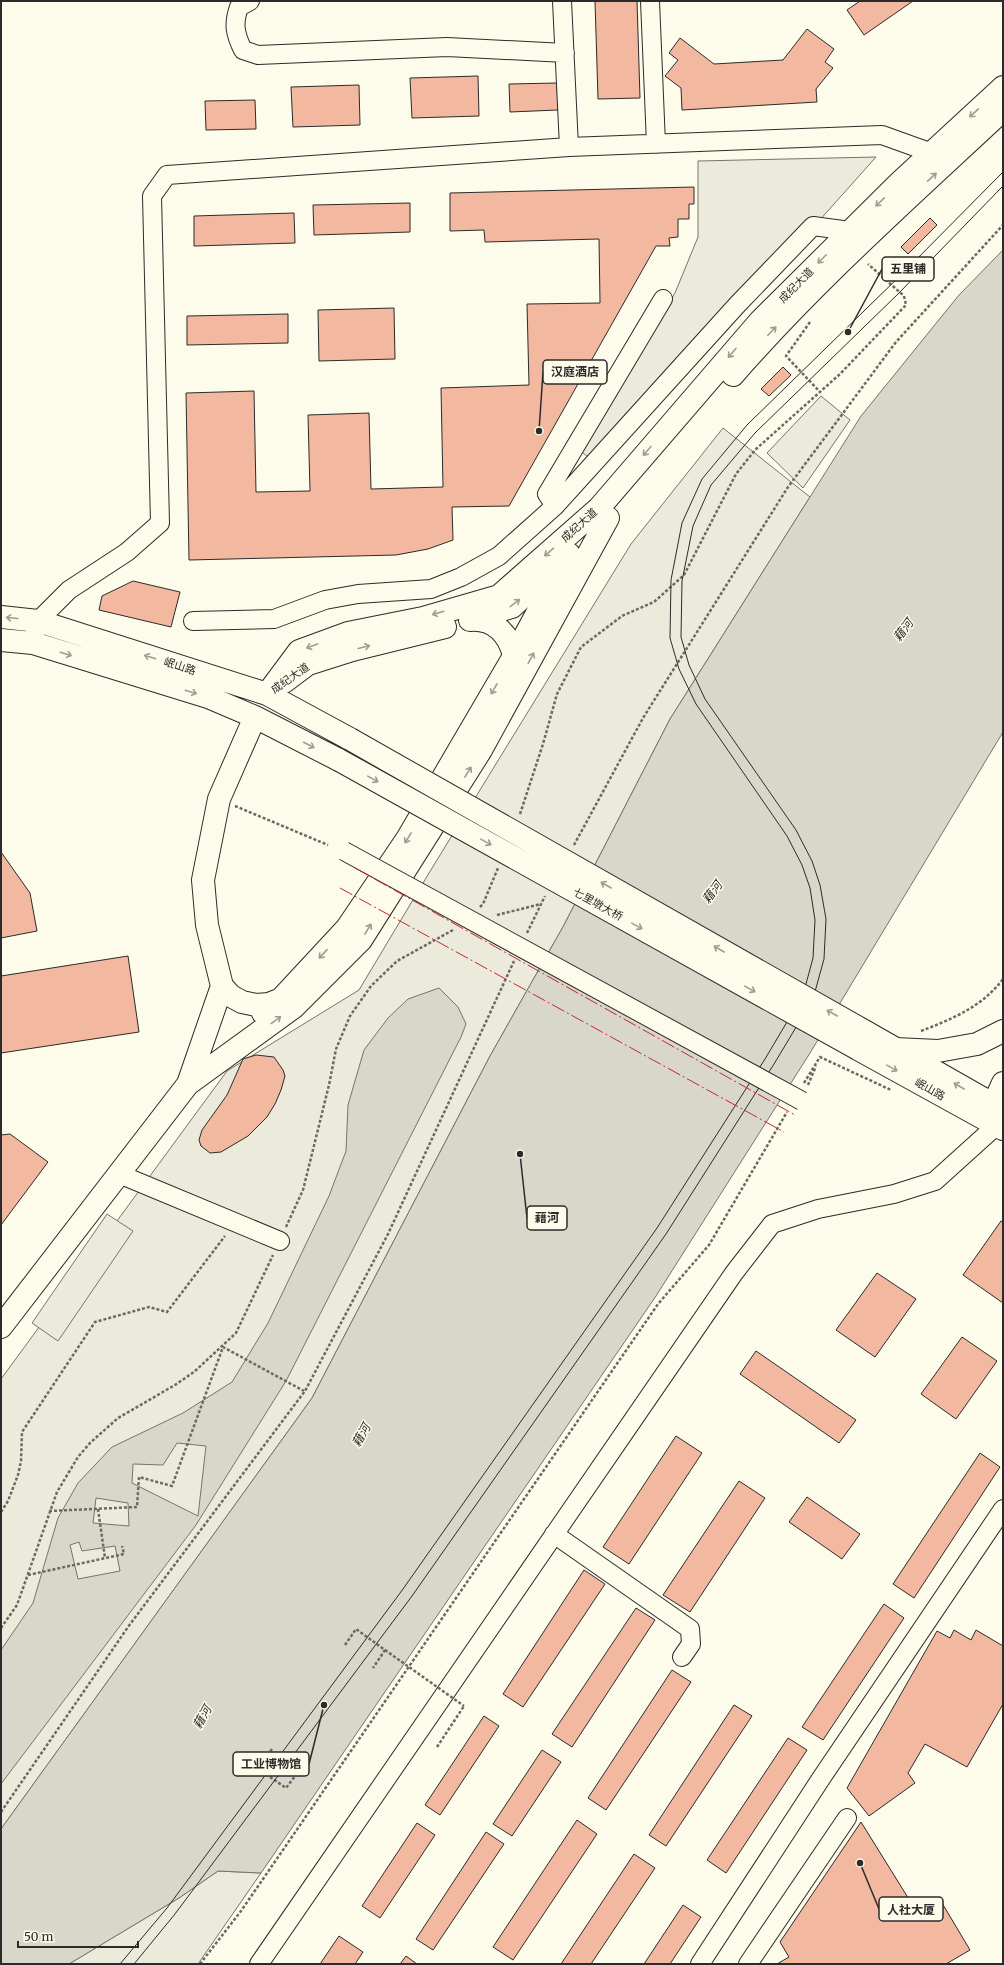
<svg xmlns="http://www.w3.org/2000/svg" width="1004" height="1965" font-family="Merriweather,'Noto Sans SC',serif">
  <rect width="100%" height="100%" fill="#fdfbea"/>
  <path fill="#ecebdb" stroke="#74746e" d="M876 157 600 466 579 450 675 293 698 237V161Z
    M723 428 810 497 670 719 564 925 490 1056 312 1398 1 1829V1379L227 1071 359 990 429 873 631 544Z
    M218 1871 261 1873 198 1964H69L179 1898Z"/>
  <path fill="#eceadb" stroke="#74746e" d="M821 396 850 420 803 488 767 453Z
    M107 1214 133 1231 58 1341 32 1323Z"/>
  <path fill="#d8d7c9" stroke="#74746e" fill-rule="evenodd" d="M1003 250V732L810 1053 656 1296 261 1873 218 1871 179 1898 69 1964H1V1829L312 1398 490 1056 564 925 670 719 861 416 959 295Z
    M439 988 458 1007 466 1024 461 1037 286 1381 196 1525 1 1784V1650L33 1603 58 1518 78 1483 112 1447 183 1413 232 1382 268 1323 329 1196 346 1151 348 1105 364 1050 388 1018 408 999ZM177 1443 206 1446 198 1516 132 1483 133 1464 163 1465ZM96 1498 128 1503 129 1526 93 1523ZM79 1542 82 1551 115 1546 120 1571 78 1579 70 1545Z"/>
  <path fill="#f2b8a0" stroke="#2b2b2b" d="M595 1H637L640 98 598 99Z
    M860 1H913L864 35 847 10Z
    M807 29 834 49 825 62 833 68 816 89 817 102 682 110 681 88 665 76 678 60 669 53 680 38 714 64 783 60Z
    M478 76 479 116 412 118 410 78Z
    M557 83 558 110 510 112 509 84Z
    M359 85 360 125 293 127 291 87Z
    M255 100 256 129 206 130 205 101Z
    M694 187V204H689V219H678V237L669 238 670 246H656L509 506 452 507 453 540 428 549 396 555 189 560 186 393 254 391 256 492 310 491 308 415 369 413 371 489 443 487 441 388 529 385 527 304 600 303 599 239 485 242 484 230 450 231V193Z
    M410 203V232L314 235 313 205Z
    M294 213 295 243 194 246V216Z
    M930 218 937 225 908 254 901 247Z
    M394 308 395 359 319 361 318 310Z
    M288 314V343L187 345V316Z
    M783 367 791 375 769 396 761 389Z
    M133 581 180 592 171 627 99 610 102 596Z
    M1 852 30 893 37 931 1 938Z
    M128 956 139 1032 1 1053V976Z
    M256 1055 274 1057 283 1070 285 1076 281 1090 275 1104 267 1117 248 1136 221 1152 210 1153 201 1146 199 1140 202 1130 227 1095 243 1059Z
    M10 1134 48 1162 1 1225V1135Z
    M1001 1221 1003 1222V1303L963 1275Z
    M877 1273 916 1299 875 1357 836 1330Z
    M962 1337 997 1361 956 1419 921 1394Z
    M756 1351 856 1420 839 1443 740 1374Z
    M676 1436 702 1453 629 1564 603 1547Z
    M980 1453 1000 1467 914 1598 893 1584Z
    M739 1481 765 1498 690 1612 663 1595Z
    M807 1497 860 1534 842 1559 789 1522Z
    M584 1570 605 1584 523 1707 503 1694Z
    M884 1604 904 1618 823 1740 802 1727Z
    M636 1608 655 1620 572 1747 552 1734Z
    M954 1630 971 1640 976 1630 1003 1646V1704L967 1767 925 1744 908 1773 915 1783 869 1816 847 1788 937 1631 950 1638Z
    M672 1670 691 1682 606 1810 588 1798Z
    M734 1705 752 1716 666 1846 649 1835Z
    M484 1716 499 1726 440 1815 425 1805Z
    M788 1738 807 1750 726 1873 707 1860Z
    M542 1750 561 1762 512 1836 493 1824Z
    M577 1820 597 1834 513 1960 493 1947Z
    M861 1822 920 1917 942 1903 970 1950 946 1964H777L789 1957 780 1942Z
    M417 1823 435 1835 380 1918 362 1906Z
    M486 1832 504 1844 433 1950 416 1939Z
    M634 1854 655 1868 591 1964H561Z
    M683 1905 701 1917 670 1964H644Z
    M339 1936 363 1952 355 1964H320Z
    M406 1956 417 1964H400Z"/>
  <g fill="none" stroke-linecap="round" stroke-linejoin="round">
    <g stroke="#2b2b2b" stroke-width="20">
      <path id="minor" d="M250 1 239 7C233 24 235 34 243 50L258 55 447 47 565 53
        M562 1 569 147
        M650 1 656 144
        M555 506 547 494 663 299
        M193 621 274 619 325 600 358 594 431 589 461 577 499 556 555 506 737 305 813 226 850 231
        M35 633 38 621 69 590 127 552 160 523 152 196 167 175 569 147 882 135 932 153
        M119 1174 280 1241
        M554 1534 690 1629 691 1644 682 1657
        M259 1964 734 1273 772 1224 818 1209 894 1194 935 1181 997 1125
        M700 1964 820 1780 1003 1509
        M748 1964 847 1818"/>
    </g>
    <g stroke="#2b2b2b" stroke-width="24">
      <path id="major" d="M733 375C816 280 911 196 1003 110
        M480 616 512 607 569 554
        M1 617 38 621 267 694 350 739
        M470 620C494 618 509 634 514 656
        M1 640 33 643 208 697 255 717 339 760
        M284 682 308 664 352 650 445 627
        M267 694 299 651 348 633 423 618 499 596 599 508 760 321 900 182 1003 87
        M255 717 219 799 203 880 207 925 222 986 231 996 242 1002 256 1005 269 1004 279 1000
        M263 1013 282 998 347 928 407 839 514 656 560 571
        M866 1032 1003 1110
        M858 1049 1003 1129
        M188 1084 222 986
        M1 1327 188 1084 294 1007 361 940 481 750 608 518"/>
    </g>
    <g stroke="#2b2b2b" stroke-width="24">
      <path id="highway" d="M895 1049 938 1051 977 1044 1003 1031
        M1003 1083 993 1105 997 1125 1003 1123"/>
    </g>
    <path stroke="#6a6964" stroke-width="2.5" stroke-dasharray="3 2" stroke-linecap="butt" d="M810 322 786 356 820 392
      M235 806 328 845
      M520 814 543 744 557 694 581 647 622 616 654 602 684 575 736 474 755 450 840 374 906 305 904 296 868 264
      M574 845 643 718 788 487 896 342 1003 225
      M480 907 483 904 498 868
      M497 915 541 904
      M527 933 545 896
      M921 1031C952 1019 982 1007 1003 979
      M804 1083 820 1057 891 1090
      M808 1085 816 1066
      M286 1227 303 1190 329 1085 336 1049 350 1016 371 986 397 961 453 930
      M98 1509 105 1558
      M49 1511 137 1507 139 1477 172 1486 223 1347 304 1391
      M1 1512 8 1501 18 1475 21 1461 22 1432 95 1322 149 1307 167 1312 225 1236
      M28 1575 124 1554 122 1546
      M1 1628 17 1605 57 1492 78 1457 90 1443 118 1418 175 1385 194 1372 236 1333 273 1255
      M345 1645 356 1629 385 1650 373 1668
      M437 1747 464 1706
      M272 1749 257 1768 286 1788 299 1771
      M1 1812 128 1627 305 1391 388 1234 514 961
      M200 1964 241 1911 658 1304 709 1245 787 1112"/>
    <use href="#minor" stroke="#fdfbea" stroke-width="18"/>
    <use href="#major" stroke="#fdfbea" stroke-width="22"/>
    <use href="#highway" stroke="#fdfbea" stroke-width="22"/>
    <path stroke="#2b2b2b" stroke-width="1" d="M120 1964 167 1908 403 1589 657 1228 765 1059 803 995 813 958 815 920 810 888 802 865 787 836 696 704 679 669 670 638 671 580 682 523 702 479 747 425 904 272 1003 172
      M134 1964 175 1914 412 1596 666 1234 774 1064 813 999 824 959 826 919 820 885 812 861 796 830 705 699 689 665 681 637 682 581 693 526 711 485 755 433 899 293 1003 186"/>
    <g stroke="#2b2b2b" stroke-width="20" stroke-linecap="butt">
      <path id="minor-bridge" d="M344 851 802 1101"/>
    </g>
    <g stroke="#2b2b2b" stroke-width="24" stroke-linecap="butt">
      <path id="major-bridge" d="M350 739 866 1032
        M339 760 858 1049"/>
    </g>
    <path stroke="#6a6964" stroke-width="2.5" stroke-dasharray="3 2" stroke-linecap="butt" d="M385 1650 464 1706"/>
    <use href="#minor-bridge" stroke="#fdfbea" stroke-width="18"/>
    <use href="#major-bridge" stroke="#fdfbea" stroke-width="22"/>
    <path stroke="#c62828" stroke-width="1" stroke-dasharray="14 3 2 3" stroke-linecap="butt" d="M355 868 795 1115
      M340 888 784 1132"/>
  </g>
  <defs><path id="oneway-shaft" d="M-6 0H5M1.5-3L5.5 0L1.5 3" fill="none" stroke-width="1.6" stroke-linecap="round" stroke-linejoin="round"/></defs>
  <g stroke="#9e9d94">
    <use href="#oneway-shaft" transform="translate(974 113) rotate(137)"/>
    <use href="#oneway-shaft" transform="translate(932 177) rotate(-43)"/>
    <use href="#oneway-shaft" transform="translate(880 202) rotate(136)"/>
    <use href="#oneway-shaft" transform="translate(822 259) rotate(135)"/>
    <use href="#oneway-shaft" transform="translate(772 331) rotate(-46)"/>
    <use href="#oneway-shaft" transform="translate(732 353) rotate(131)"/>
    <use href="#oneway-shaft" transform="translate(647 451) rotate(131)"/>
    <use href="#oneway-shaft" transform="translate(549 552) rotate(139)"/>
    <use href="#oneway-shaft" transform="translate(515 603) rotate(-38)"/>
    <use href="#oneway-shaft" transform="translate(438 613) rotate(164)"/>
    <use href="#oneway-shaft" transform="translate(12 618) rotate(-175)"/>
    <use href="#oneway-shaft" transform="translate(312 646) rotate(160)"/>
    <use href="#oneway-shaft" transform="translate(364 647) rotate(-14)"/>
    <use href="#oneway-shaft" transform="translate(66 654) rotate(17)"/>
    <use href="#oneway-shaft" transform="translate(150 657) rotate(-162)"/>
    <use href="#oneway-shaft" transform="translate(531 658) rotate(-62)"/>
    <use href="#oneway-shaft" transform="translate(494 689) rotate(120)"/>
    <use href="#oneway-shaft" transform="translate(191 692) rotate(17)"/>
    <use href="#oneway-shaft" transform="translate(309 745) rotate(27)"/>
    <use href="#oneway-shaft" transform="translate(468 772) rotate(-58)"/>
    <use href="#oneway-shaft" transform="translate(373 779) rotate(29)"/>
    <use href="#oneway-shaft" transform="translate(408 838) rotate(122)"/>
    <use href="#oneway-shaft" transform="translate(486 842) rotate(29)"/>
    <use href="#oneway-shaft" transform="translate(606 885) rotate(-150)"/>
    <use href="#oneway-shaft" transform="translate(637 926) rotate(29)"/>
    <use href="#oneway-shaft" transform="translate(368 929) rotate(-58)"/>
    <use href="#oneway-shaft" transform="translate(719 949) rotate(-150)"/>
    <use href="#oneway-shaft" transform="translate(323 954) rotate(133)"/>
    <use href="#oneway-shaft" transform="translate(750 989) rotate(29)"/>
    <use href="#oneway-shaft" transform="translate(832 1013) rotate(-150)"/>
    <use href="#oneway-shaft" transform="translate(276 1020) rotate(-36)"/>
    <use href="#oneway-shaft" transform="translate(892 1068) rotate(29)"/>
    <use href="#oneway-shaft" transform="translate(959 1086) rotate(-150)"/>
  </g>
  <g text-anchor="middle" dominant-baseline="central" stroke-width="3" stroke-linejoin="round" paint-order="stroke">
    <g font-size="11" fill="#2b2b2b" stroke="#fdfbea">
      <text transform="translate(796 285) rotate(-45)">成纪大道</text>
      <text transform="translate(579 525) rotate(-42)">成纪大道</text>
      <text transform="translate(180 666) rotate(18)">岷山路</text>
      <text transform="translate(290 678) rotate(-35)">成纪大道</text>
      <text transform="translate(598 904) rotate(29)">七里墩大桥</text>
      <text transform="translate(930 1089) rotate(29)">岷山路</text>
    </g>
    <g font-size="12" font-style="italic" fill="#2b2b2b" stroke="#fdfbea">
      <text transform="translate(903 630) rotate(-54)">藉河</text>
      <text transform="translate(712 892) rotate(-54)">藉河</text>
      <text transform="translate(361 1435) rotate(-61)">藉河</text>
      <text transform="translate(202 1717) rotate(-61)">藉河</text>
    </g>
  </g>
  <path fill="none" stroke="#2b2b2b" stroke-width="1.5" d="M848 332L882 269M539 431L543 372M520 1154L527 1218M324 1705L309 1764M860 1863L879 1909"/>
  <g fill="#2b2b2b" stroke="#fdfbea" stroke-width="1.5">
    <circle cx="848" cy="332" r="4"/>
    <circle cx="539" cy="431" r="4"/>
    <circle cx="520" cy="1154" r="4"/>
    <circle cx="324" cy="1705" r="4"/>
    <circle cx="860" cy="1863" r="4"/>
  </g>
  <g fill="#fdfbea" stroke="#2b2b2b" stroke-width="1.5">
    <rect x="882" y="257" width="52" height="24" rx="4"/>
    <rect x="543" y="360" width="64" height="24" rx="4"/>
    <rect x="527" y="1206" width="40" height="24" rx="4"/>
    <rect x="233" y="1752" width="76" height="24" rx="4"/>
    <rect x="879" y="1897" width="64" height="24" rx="4"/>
  </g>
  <g font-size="12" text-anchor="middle" font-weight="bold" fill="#2b2b2b">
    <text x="908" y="273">五里铺</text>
    <text x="575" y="376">汉庭酒店</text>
    <text x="547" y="1222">藉河</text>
    <text x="271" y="1768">工业博物馆</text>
    <text x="911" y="1914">人社大厦</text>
  </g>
  <rect width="1004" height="1965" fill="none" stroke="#2b2b2b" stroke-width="4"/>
  <path d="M18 1941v6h120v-6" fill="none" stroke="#2b2b2b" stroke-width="2"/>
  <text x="24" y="1941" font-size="12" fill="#2b2b2b" stroke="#fdfbea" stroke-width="3" paint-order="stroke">50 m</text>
</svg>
